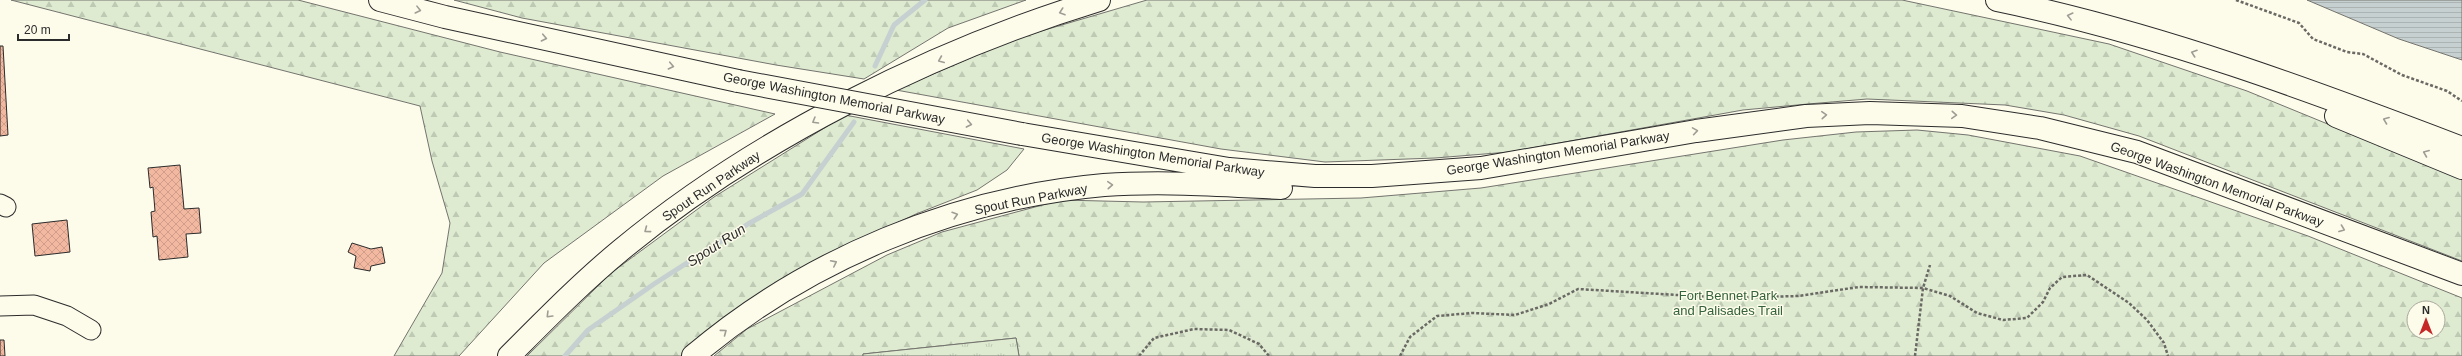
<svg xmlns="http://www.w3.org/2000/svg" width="2462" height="356" font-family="Arial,sans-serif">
  <defs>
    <pattern id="forest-firs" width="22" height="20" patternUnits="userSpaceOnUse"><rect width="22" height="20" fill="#deebd1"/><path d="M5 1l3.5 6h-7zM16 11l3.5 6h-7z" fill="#bfcab4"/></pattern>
    <pattern id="park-tufts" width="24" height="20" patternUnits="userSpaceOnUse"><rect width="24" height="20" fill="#deebd1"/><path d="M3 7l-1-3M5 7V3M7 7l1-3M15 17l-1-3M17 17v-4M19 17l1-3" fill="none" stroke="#bfcab4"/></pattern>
    <pattern id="water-rules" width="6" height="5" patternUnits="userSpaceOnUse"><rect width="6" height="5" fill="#c7d0d0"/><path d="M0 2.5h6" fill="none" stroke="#abb3b3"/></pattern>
    <pattern id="building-cross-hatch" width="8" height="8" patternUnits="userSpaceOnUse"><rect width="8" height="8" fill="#f2b8a0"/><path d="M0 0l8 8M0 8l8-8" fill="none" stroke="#d09e8a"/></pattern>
  </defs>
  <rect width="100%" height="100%" fill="#fdfbea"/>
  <path fill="url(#forest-firs)" stroke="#74746e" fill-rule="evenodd" d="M11 0H298L500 52 775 114 663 176 544 263 459 356H394L442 273 450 223 432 161 420 106Z
    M454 0H1026L948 28 864 79 776 65 522 18Z
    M1147 0H1902L2109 44 2247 91 2462 179V261L2139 136 2064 115 2005 105 1867 99 1808 104 1743 110 1509 152 1435 158 1325 162 1221 149 896 90 1014 39Z
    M845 115 1024 149 1007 170 977 190 916 214 834 252 722 320 682 356H527L611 273 714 197Z
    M1917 130 1968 135 2080 156 2308 236 2462 298V356H1019L1016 338 863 354V356H714L747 329 887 255 942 232 1061 200 1143 202 1361 198 1481 188 1783 140 1856 132ZM2414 308H2438V332H2414Z"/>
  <path fill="url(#park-tufts)" stroke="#74746e" d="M1016 338 1019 356H863V354Z"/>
  <path fill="url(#water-rules)" stroke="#74746e" d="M2307 0H2462V60L2399 39Z"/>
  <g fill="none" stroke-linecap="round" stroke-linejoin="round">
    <path stroke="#c7d0d0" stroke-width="5" d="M875 66 894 25 925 0
      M565 356 588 330 654 284 748 224 802 194 854 122"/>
  </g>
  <path fill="url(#building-cross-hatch)" stroke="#2b2b2b" d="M0 46H3L8 135 0 136Z
    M180 165 184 209 199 208 201 233 186 234 188 257 159 260 157 236 153 237 151 212 155 211 153 187 150 188 148 168Z
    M67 220 70 252 35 256 32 224Z
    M352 243 371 249 382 247 385 263 371 266 370 271 354 268 356 256 348 252Z
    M0 340H4L5 356H0Z"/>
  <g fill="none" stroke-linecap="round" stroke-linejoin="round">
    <g stroke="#2b2b2b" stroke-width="21">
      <path id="minor" d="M0 204 6 207
        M0 306 34 305 67 316 91 330"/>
    </g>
    <g stroke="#2b2b2b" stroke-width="24">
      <path id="highway" d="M380 0 445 17 738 81
        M1997 0C2157 33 2310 90 2462 148
        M2336 116 2462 168
        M1022 134 1229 169 1315 176H1372L1481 168 1696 131 1806 116 1870 113 1962 116 2040 128 2137 152 2462 274
        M509 356C545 320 581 283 621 250 755 139 932 51 1099 0
        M693 356C807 259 956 198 1104 185 1163 181 1223 185 1281 188"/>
    </g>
    <path stroke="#6a6964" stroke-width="2.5" stroke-dasharray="3 2" stroke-linecap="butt" d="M2236 0 2299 23 2313 39 2347 52 2363 54 2402 75 2447 91 2462 101
      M1139 356 1154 338 1194 329 1229 330 1259 344 1269 356
      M1400 356 1410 337 1437 316 1472 313 1515 315 1549 304 1578 289 1727 298 1798 296 1859 287 1923 288 1950 296 1977 313 2003 320 2027 318 2043 302 2050 288 2062 277 2087 275 2129 303 2147 320 2164 343 2168 356
      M1915 356 1923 288 1930 265"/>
    <use href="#minor" stroke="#fdfbea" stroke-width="19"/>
    <use href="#highway" stroke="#fdfbea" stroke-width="22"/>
    <g stroke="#2b2b2b" stroke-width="24" stroke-linecap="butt">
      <path id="highway-bridge" d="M738 81 1022 134"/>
    </g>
    <use href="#highway-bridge" stroke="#fdfbea" stroke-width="22"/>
  </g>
  <defs><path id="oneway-chevron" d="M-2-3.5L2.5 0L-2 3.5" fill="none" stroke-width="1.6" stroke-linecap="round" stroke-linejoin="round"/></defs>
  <g stroke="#9e9d94">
    <use href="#oneway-chevron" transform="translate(418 10) rotate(14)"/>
    <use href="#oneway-chevron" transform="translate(1062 12) rotate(161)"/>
    <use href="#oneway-chevron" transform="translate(2070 16) rotate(-166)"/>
    <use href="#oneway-chevron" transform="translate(544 38) rotate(12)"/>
    <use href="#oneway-chevron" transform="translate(2194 53) rotate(-161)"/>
    <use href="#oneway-chevron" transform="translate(941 60) rotate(157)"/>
    <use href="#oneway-chevron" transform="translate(671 66) rotate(12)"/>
    <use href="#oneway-chevron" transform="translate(1824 115) rotate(-4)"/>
    <use href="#oneway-chevron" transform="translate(1954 115) rotate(4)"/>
    <use href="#oneway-chevron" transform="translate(2386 120) rotate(-159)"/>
    <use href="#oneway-chevron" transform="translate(815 121) rotate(150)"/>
    <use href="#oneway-chevron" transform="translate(969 124) rotate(11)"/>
    <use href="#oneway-chevron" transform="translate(1695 131) rotate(-9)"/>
    <use href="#oneway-chevron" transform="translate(2426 153) rotate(-158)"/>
    <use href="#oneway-chevron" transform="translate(1110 185) rotate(-4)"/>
    <use href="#oneway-chevron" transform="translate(955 215) rotate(-17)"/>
    <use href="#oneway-chevron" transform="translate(2342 229) rotate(21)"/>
    <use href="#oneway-chevron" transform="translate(647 230) rotate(143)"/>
    <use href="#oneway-chevron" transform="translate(834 263) rotate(-27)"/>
    <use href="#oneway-chevron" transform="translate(549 315) rotate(135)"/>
    <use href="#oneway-chevron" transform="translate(724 332) rotate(-37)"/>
  </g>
  <g text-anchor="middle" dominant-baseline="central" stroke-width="3" stroke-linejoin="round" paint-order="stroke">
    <g font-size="13" fill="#2b2b2b" stroke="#fdfbea">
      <text transform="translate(834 98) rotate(11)">George Washington Memorial Parkway</text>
      <text transform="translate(1558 153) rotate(-9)">George Washington Memorial Parkway</text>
      <text transform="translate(1153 155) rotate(9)">George Washington Memorial Parkway</text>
      <text transform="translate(2217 184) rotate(20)">George Washington Memorial Parkway</text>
      <text transform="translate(711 186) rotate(-34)">Spout Run Parkway</text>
      <text transform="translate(1031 199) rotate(-11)">Spout Run Parkway</text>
    </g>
    <g font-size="13" fill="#34623c" stroke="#fdfbea">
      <text x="1728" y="295">Fort Bennet Park<tspan x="1728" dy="15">and Palisades Trail</tspan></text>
    </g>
    <g font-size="14" font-style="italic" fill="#2b2b2b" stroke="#fdfbea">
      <text transform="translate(716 245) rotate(-33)">Spout Run</text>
    </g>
  </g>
  <g transform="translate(2426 320)"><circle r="19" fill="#fdfbea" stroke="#a9a89e"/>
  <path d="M0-3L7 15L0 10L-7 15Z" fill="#c62828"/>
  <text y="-6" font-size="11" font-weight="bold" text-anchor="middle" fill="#2b2b2b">N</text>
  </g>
  <path d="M18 34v6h51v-6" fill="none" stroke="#2b2b2b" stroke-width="2"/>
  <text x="24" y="34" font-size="12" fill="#2b2b2b" stroke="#fdfbea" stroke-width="3" paint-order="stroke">20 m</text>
</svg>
